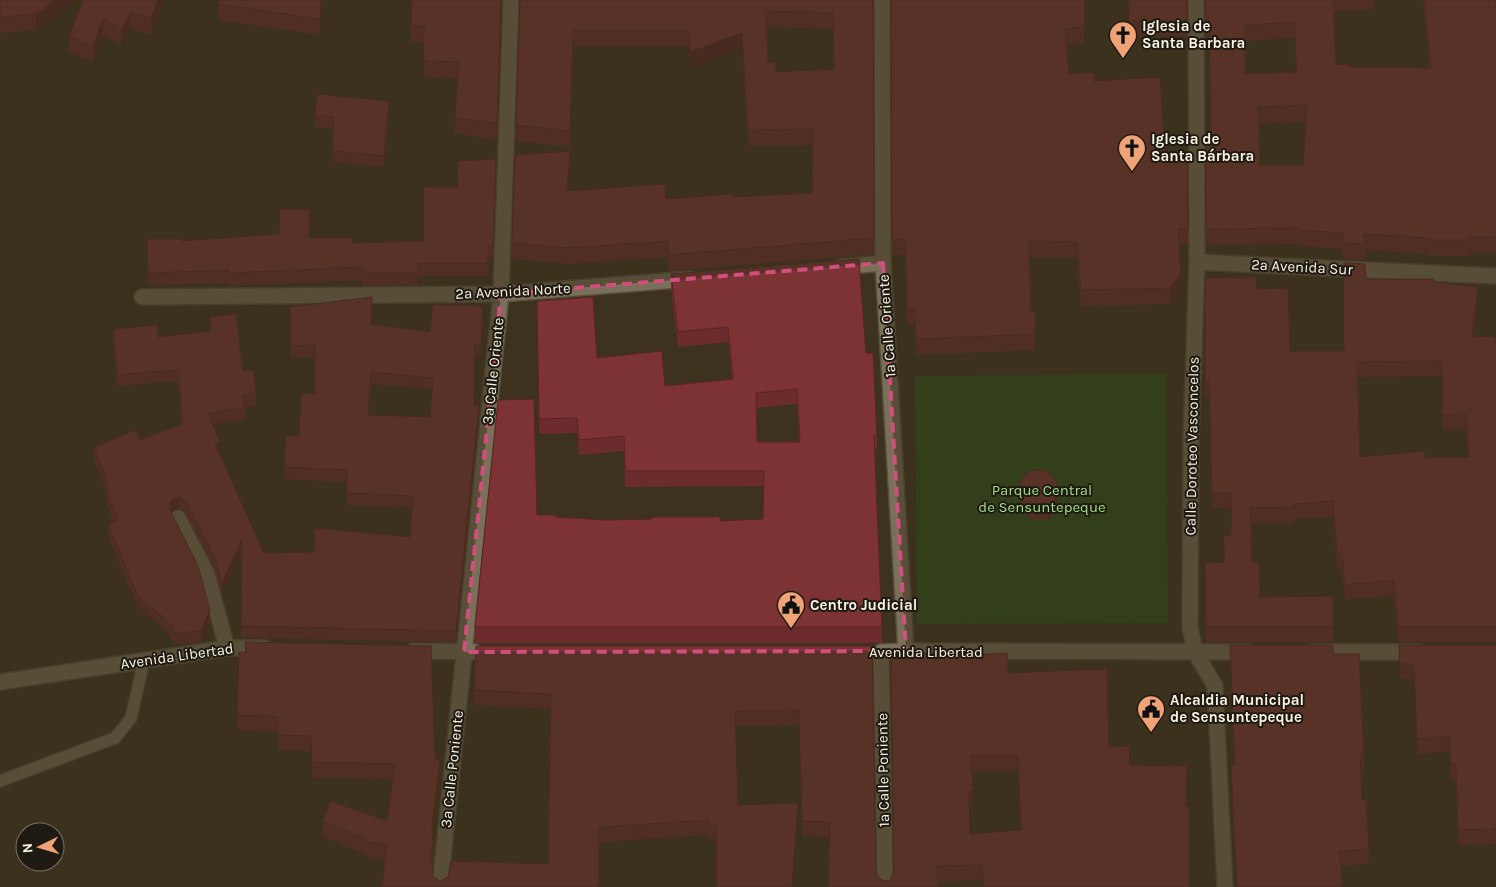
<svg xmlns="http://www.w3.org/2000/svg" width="1496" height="887" font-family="Karla,sans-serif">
  <rect width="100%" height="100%" fill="#3c321e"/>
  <path fill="#284f1a" d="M1166 374 1168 623 917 624 915 376Z"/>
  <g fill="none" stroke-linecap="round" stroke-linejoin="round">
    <g stroke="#564e3c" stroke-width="14">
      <path id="service" d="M0 781 115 738 131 718 144 660"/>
    </g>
    <g stroke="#564e3c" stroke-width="18">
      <path id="minor" d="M1196 0 1197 262 1191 437 1190 627 1195 652 1215 686 1225 887
        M1197 262 1496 276
        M840 267 883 263
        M142 297 501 294 690 279
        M178 518 207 574 227 648
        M413 651 475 652
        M906 651 1249 652
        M1312 652H1419
        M0 682 227 648H265
        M440 887 501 294 511 0"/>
    </g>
    <g stroke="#564e3c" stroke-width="18">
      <path id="tertiary" d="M882 0 883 263 906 651 881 652 885 887"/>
    </g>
    <use href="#service" stroke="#7a6f58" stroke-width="11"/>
    <use href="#minor" stroke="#7a6f58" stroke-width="15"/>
    <use href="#tertiary" stroke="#7a6f58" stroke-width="15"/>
  </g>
  <path fill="#6c2c2d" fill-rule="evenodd" d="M0 0H78L36 30 0 33Z
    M83 0H164L151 35 131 28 122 45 103 34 93 62 69 52V36Z
    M218 0H323L320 35 218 20Z
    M502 0 497 139 455 134V118L458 78 424 77V42H411V26Z
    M520 0H873L874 254 669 271 667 257 570 264 512 259V243L570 167 568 191 666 199 733 197 812 193 813 145 748 146 742 49 690 68 689 46H573L570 147 516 141ZM767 27 833 29 834 69 776 72 768 63Z
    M891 0H1085L1084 43 1067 45 1069 74 1094 81 1165 153 1187 152 1188 245H1179L1181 290 1170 304 1081 306 1077 258 1030 257 1031 311 1035 334V350L916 355 915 324H907L905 255H892Z
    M1129 0H1188L1187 36 1129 37Z
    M1204 0H1374V9L1334 11 1336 65 1349 67 1429 68 1423 0H1496V253H1470V256H1428V254L1365 250V260L1343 259V249L1300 246V244L1206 245V132H1210L1209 35 1206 36ZM1294 38 1296 72 1245 74V41ZM1306 122 1303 165H1260L1259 123Z
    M389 112 384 167 332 162 333 129 315 127V116Z
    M457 161 496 172 493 258H488V276H418V285L363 286V280L229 286V283L148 285 147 239 182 241 309 238 353 243 424 241 458 187Z
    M671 274 866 353 877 435V450H875L882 643H475V627L537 515 606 520 720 521 763 519 764 486 625 487 624 451 579 455 577 433 539 434 537 301 597 358 665 386 732 379 728 342 678 347 671 290ZM797 404 799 442H757V408Z
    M1205 278 1256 289 1290 351H1344L1366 279 1433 282 1478 302 1474 336 1496 337V642H1398L1394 595 1345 600 1342 568 1337 569 1333 517 1294 519V523H1251L1252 562 1260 597 1333 596V642H1206L1205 563 1224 562 1223 536 1231 535V508H1212L1209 396H1205ZM1442 376 1443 430 1466 429 1468 457 1425 458 1360 457 1358 377Z
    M290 307 371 324 430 332 483 317 481 355H475L474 405 479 416 456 642 241 638 242 551 222 594 215 570 186 514 179 509 171 512 210 621 201 642 175 644 168 633 138 607 108 536V524L114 522 107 505 106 491 94 458V447L140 440 181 424 179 389 177 381 117 386 113 340V329L158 337 210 331V317L256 394V406L245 407V420L213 424 220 453 264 553 314 552 410 537 412 507 347 505V482L284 479V467L299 436 315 394V357L291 358ZM371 384 432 389 430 417 369 415Z
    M1019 483 1058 508 1047 520H1032L1020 510Z
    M245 642 435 759 440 775 433 837V864H432V876L440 881 548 864 550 709 474 705V690L872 646 876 872 877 877 885 881 890 880 894 872 950 656 1008 673 1109 747 1130 765 1187 782 1186 806 1189 887H983L982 880 828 887 829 837 802 836 799 725 736 726 738 805 798 818 716 841H709V835L599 842V887H382L385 859 366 857V854L323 837V822L387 821 393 779 312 777 311 751 278 750V732L237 730V715L245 653ZM972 771H1018L1020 830 970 834 969 806H973Z
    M1230 645 1333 654 1364 755V770H1361L1362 800 1369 849V864L1341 866 1342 887H1236L1231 780V765H1234Z
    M1399 645H1496V844L1458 845 1456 779H1450V751L1417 754 1414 679H1400Z"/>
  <path fill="#582424" d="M56 0H78L36 30V14Z
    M158 0H164L151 35V19Z
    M321 0H323L320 35V19Z
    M501 0H502L497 139V123Z
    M131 12V28L122 45V29Z
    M103 18V34L93 62V46Z
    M573 30V46L570 147V131Z
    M742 33V49L690 68V52Z
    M389 101V112L384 167V156Z
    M570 151V167L567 207V191Z
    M1181 274V290L1170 304V288Z
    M1478 287V302L1472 351V336Z
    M483 306V317L481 355V344Z
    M371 372V384L368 426V415Z
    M479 405V416L456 642V631Z
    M220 442V453L215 455V444Z
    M1058 496V508L1047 520V508Z
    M179 497V509L170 513V501Z
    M242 539V550L222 594V583Z
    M210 610V621L201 642V631Z
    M440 760V775L432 840V825Z
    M798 803V818L793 887H792Z"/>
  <path fill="#7d3334" stroke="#582424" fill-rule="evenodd" d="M0 0H56L36 14 0 17Z
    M83 0H158L151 19 131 12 122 29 103 18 93 46 69 36Z
    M218 0H321L320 19 218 4Z
    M412 0H501L497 123 455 118 459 62 424 61V26H411Z
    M520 0H873L874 238 669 255 667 241 570 248 512 243 515 155 570 151 567 191 665 184 666 199 732 194 733 197 812 193 813 129 748 130 742 33 690 52 689 30H573L570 131 516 125ZM766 11 833 13 834 69 776 72 775 62 768 63Z
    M891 0H1085L1084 27 1065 29 1069 74 1094 72V81L1160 77 1165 153 1187 152 1188 229H1178L1181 274 1170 288 1081 290 1077 242 1029 241 1031 311H1035V334L916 339 915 308H907L905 239H892Z
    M1129 0H1187V20L1129 21Z
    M1205 0H1333L1336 65 1349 64V67L1431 68 1424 0H1496V237H1470V240H1428V238L1364 234 1365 244 1343 243V233L1300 230V228L1206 229V132H1211L1209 19 1206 20ZM1294 22 1297 72 1245 74V25ZM1307 105 1303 165H1260L1258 107Z
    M317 94 389 101 384 156 332 151 334 117 315 116Z
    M496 159 493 245H488V263H418V273H363V267L229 273V270L148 273 147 239H182V241L279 234 280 209 310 210 309 238H353V243L424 241V187H458L457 161Z
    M859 259 866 353H873L877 435H874L882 627H475L498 400 534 399 537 515H556V517L606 520 652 519V517H720V521L763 519 764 471H625L624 436 579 440 577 418 539 419 537 301 593 297 597 358 662 351 665 386 733 379 728 327 678 332 671 274ZM797 389 800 442H757L756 393Z
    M1344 263 1365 264 1366 279H1433V282L1478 287 1472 336 1496 337V627H1398L1394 580 1345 585 1342 553 1337 554 1333 501 1294 504V507L1250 508 1252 562H1259L1260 597 1333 596V627H1206L1205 563 1225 562 1223 536 1231 535V493H1212L1209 381H1205V278L1256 277V289L1288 288 1290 351H1344ZM1442 361 1443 415 1466 414 1469 457 1425 458V451L1360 457 1357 362Z
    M372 297 371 324 430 332 433 305 483 306 481 344H475L474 405H479L456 631 241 626 242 539 222 583 215 558 186 502 179 497 170 501V510L198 566 210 610 201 631 175 633 168 621 138 596 108 524 118 520 107 494 109 493 106 485 108 484 94 447 136 430 140 440 182 424 179 377 177 370 117 375 113 329 158 325V337L211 331 210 317 236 314 243 371 254 370 256 394 243 395 245 408 208 413 220 442 215 444 264 553 314 552 315 528 410 537 413 496 347 493V470L284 467 286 436H299L301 393 315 394V345L291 346 290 307ZM371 372 433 378 430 417 368 415Z
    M1045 470 1057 481 1058 496 1047 508 1032 509 1020 499 1019 483 1029 471Z
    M245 642 431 646 435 759 440 760 432 825 433 849H431L430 861H432V876L440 881 448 877 451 861 548 864 551 694 474 690 476 646H872L876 872 877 877 885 881 890 880 894 872 891 654 950 653V656L1007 653 1008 673 1107 669 1109 747 1129 746 1130 765 1187 766 1186 806H1189V887H984L982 865 937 866 938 887H828L830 822 802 821 799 710 735 711 738 805 798 803 792 887H716V826H709V820L599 827V887H382L387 844 366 842 367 839 323 822 330 801 387 821 395 764 312 762 311 736 278 735V717L237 715 239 652 247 653ZM971 756H1018L1021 830 970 834 969 791H973Z
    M1230 645H1333V654H1359L1364 755H1360L1362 800H1366L1369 849 1340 851 1342 887H1237L1231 765H1235Z
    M1399 645H1496V829L1458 830 1456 764H1450V736L1417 739 1414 664H1400Z"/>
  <path d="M0 0H1496V887H0ZM883 263 906 651 464 652 501 294Z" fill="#3c321e" fill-opacity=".55" fill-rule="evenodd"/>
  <path fill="none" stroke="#d04f7e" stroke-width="4" stroke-dasharray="10 6" stroke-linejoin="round" d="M883 263 906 651 464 652 501 294Z"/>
  <defs>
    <g id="church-pin" transform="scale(1.4375)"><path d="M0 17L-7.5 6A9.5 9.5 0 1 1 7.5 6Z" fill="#efa377" stroke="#1f1b12"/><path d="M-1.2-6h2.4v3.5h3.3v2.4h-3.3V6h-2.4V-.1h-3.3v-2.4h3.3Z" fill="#111"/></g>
    <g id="civic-pin" transform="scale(1.4375)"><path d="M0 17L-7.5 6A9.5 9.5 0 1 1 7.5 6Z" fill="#efa377" stroke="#1f1b12"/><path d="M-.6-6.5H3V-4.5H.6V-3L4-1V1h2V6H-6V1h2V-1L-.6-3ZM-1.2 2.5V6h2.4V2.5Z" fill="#111"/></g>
  </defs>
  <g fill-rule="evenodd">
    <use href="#church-pin" x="1123" y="35"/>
    <use href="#church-pin" x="1132" y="148"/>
    <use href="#civic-pin" x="791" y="605"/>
    <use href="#civic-pin" x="1151" y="709"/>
  </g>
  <g text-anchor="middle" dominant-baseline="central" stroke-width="4" stroke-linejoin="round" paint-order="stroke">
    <g font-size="15" font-weight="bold" fill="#f9f3e6" stroke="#1f1b12" text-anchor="start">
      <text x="1142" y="26">Iglesia de<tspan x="1142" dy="17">Santa Barbara</tspan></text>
      <text x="1151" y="139">Iglesia de<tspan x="1151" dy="17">Santa Bárbara</tspan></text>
      <text x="810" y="605">Centro Judicial</text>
      <text x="1170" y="700">Alcaldia Municipal<tspan x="1170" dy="17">de Sensuntepeque</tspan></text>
    </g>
    <g font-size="15" fill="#f9f3e6" stroke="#1f1b12">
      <text transform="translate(1302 267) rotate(3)">2a Avenida Sur</text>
      <text transform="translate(513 291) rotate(-3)">2a Avenida Norte</text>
      <text transform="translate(887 326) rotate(-94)">1a Calle Oriente</text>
      <text transform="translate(493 371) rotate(-84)">3a Calle Oriente</text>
      <text transform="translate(1192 446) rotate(-89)">Calle Doroteo Vasconcelos</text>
      <text x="926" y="652">Avenida Libertad</text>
      <text transform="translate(177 656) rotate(-8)">Avenida Libertad</text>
      <text transform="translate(452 769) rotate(-84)">3a Calle Poniente</text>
      <text transform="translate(883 770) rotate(-91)">1a Calle Poniente</text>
    </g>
    <g font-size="15" fill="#9fe08a" stroke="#1f1b12">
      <text x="1042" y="490">Parque Central<tspan x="1042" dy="17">de Sensuntepeque</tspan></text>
    </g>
  </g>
  <g transform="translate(40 847) rotate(265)"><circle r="24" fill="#1f1b12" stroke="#767167"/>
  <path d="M0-4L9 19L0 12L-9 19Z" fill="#efa377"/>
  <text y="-8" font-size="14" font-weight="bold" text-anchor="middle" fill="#f9f3e6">N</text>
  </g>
</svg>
